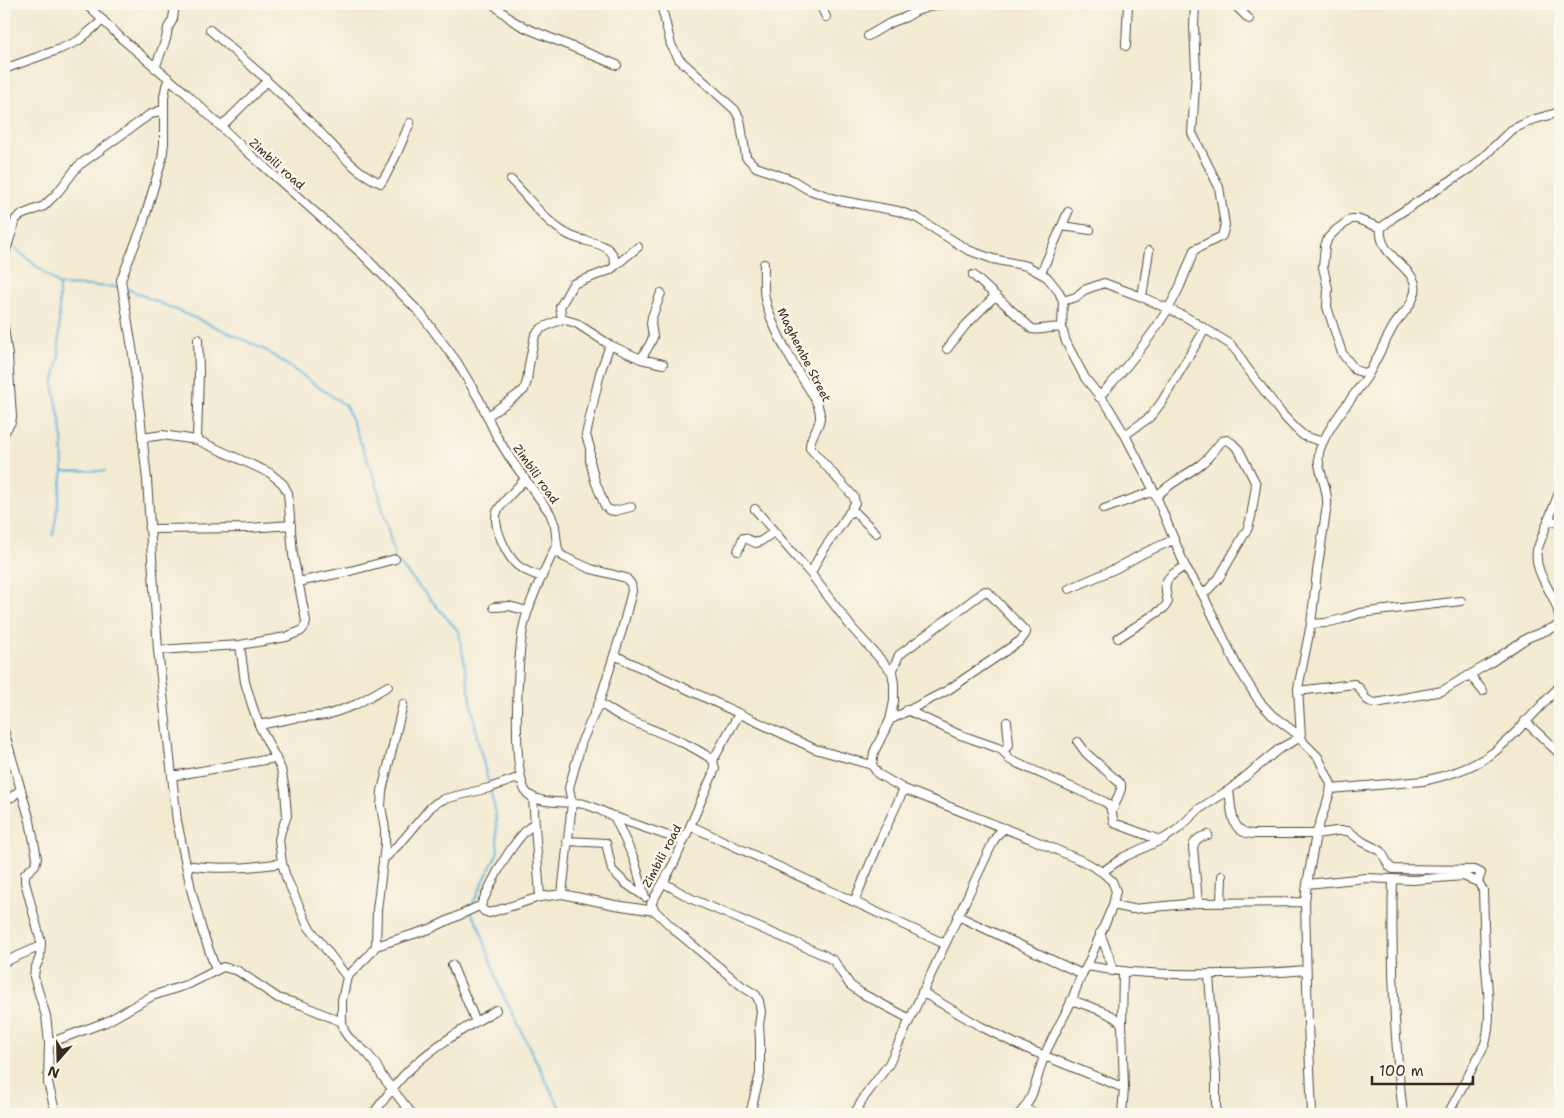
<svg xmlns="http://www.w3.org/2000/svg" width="1564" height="1118" font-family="'Shantell Sans',sans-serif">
  <rect width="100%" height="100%" fill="#fbf7ec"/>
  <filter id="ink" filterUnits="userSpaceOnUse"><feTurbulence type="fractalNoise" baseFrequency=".02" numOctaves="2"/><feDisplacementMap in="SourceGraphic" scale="10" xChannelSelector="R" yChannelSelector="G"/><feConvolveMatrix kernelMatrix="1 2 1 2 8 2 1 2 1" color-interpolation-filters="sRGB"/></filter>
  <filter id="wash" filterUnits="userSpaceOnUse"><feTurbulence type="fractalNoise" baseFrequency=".0096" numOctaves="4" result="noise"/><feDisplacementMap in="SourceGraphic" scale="20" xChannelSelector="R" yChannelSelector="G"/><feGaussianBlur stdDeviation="1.12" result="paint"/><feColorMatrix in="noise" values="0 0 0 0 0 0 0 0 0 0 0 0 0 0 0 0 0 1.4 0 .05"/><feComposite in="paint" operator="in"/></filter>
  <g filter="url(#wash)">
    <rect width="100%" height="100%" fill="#f2ead1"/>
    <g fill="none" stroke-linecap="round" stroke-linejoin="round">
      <path stroke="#5db0d9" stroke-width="2" d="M10 244 59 285 120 287
        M125 288 232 334 267 351 346 406 375 479 395 557
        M63 471H105
        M53 536 63 471 62 431 53 384 59 359V286
        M397 561 459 632 478 741 489 785
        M472 905 498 852 495 810 490 789
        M471 912 479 926 501 991 563 1114"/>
    </g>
  </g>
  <g filter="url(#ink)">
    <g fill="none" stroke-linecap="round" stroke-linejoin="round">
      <g stroke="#564739" stroke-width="10">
        <path id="street" d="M86 4 121 38 187 94 241 146 363 255 421 314 457 362 479 399 497 437 510 458 550 513 555 526 557 544 559 553 564 557 591 569 626 578 631 584 632 591 622 630 599 703C607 707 614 713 622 717 653 731 685 740 713 760L715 769 674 863 651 904 655 911 677 932 743 987 756 995 759 1001 761 1012 759 1025 760 1040V1074L750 1114
          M493 4 513 21 526 28 617 65
          M661 4 671 45 679 59 735 110 740 119 746 157 756 167 792 180 807 189 838 200 898 211 917 218 968 250 993 259 1027 266 1047 277 1059 292 1063 301 1062 328 1066 342 1085 378 1109 408 1125 435 1154 491 1185 566 1203 595 1237 666 1259 701 1272 715 1301 737 1279 749 1229 790 1199 809 1178 829 1165 838 1124 857 1102 872
          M820 4 826 17
          M1234 4 1249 19
          M210 30 265 78 267 81 221 127
          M868 36 890 23 906 17 916 11 935 5 945 4
          M1126 46 1128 4
          M155 68 166 39 168 28 173 19 175 4
          M4 69 60 49 78 41 103 20
          M169 79 166 86 164 97V143L162 159 143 224 121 280 133 354 140 414 147 480 158 650 177 821 191 889 202 930 216 970
          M267 81C281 94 295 107 309 121 332 143 351 171 381 183 395 162 400 145 410 123
          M511 180C530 199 546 224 571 236 588 244 616 241 615 266L610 270 573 284 560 307 562 319
          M1062 226 1090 230
          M4 256 16 219 21 215 44 206 58 192 78 166 149 115 164 109
          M764 264C764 275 763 287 765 298 769 319 785 349 796 368 803 381 820 401 820 416 821 427 809 435 810 448L854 497 855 503C842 528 821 547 811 574
          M615 266 638 247
          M1041 273 1068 212
          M973 275 1032 329C1042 331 1050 326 1062 328
          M1142 297 1149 251
          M1063 301 1076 297 1084 290 1104 283 1142 297 1186 317 1230 344 1238 353 1244 364 1281 413 1295 428 1304 436 1323 442
          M4 327 8 356 12 417 11 422 4 433
          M610 345 600 373 586 435 590 448V461L595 481 605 506 609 510 615 511 631 507
          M947 349 965 326 995 296
          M641 359 650 344 653 337 651 323 652 317 661 293
          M1368 374 1355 370 1342 353 1327 307 1328 289 1323 267 1325 246 1328 238 1336 230 1351 219H1357L1381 228
          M1099 397C1129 365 1162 326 1180 286 1185 274 1190 262 1194 250L1222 236 1225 225 1219 187 1192 133 1196 72 1194 26 1195 4
          M488 416 524 390 527 381 529 365 535 335 542 328 562 319 576 323 610 345 641 359 663 364
          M1125 435 1150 417 1161 403 1204 331
          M142 438 162 435 197 440 270 473 283 484 288 493 293 555 306 621 305 626 301 631 286 637 240 645 158 650
          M197 440 199 373 198 339
          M525 479C519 486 500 504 497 512 492 525 507 556 517 565 524 571 533 574 542 577
          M1560 490 1537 550C1534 571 1549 587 1556 605 1558 610 1559 616 1560 621
          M1156 497C1169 483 1186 476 1201 464 1209 458 1215 449 1222 441L1227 440 1232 443 1239 450 1256 484 1255 492 1251 517 1248 528 1219 578 1203 595
          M755 509 790 550 811 574 852 628 892 672 894 684V701L890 720 874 752 872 765 878 774 904 789 1029 838 1087 863 1102 872 1112 881 1116 891 1113 905 1087 966C1079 977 1076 990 1071 1002 1063 1019 1053 1036 1045 1054 1037 1074 1035 1099 1019 1114
          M852 509 876 533
          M1104 509 1154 491
          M1548 519 1560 524
          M149 529 249 528 291 525
          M557 544C544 572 529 600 523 629 518 654 510 779 528 794 540 805 569 801 584 804 595 807 605 813 615 817 638 826 661 833 683 841
          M738 551 743 538H745L756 543 761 541 774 532
          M298 582 350 571 395 559
          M1069 589 1117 568 1144 553 1173 540
          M494 607 509 606 528 611
          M1311 624 1325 623 1342 619 1360 613 1461 601
          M1118 638 1164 608 1168 602C1162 580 1166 578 1185 566
          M240 645 245 682 252 705 259 725 281 769 285 790 287 816 281 831 279 840 282 863 286 877 308 926 347 977
          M614 655 815 749 872 765
          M1470 675 1483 691
          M1298 691 1354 684C1366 690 1360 701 1376 703L1442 691 1490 663 1527 638 1560 625
          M403 704 382 791 381 806 385 829V845L377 910 376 946 368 956 347 977 342 1000V1022L344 1031 349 1038 367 1053 375 1063 382 1076 412 1114
          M907 710 958 734 998 748 1003 751 1010 760 1105 802 1110 806 1114 823 1160 840
          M890 720 948 690 1020 641 1025 635 1026 632 989 593 985 591 899 655 892 672
          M1525 721 1560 754
          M259 725 294 718 327 715 355 705 388 686
          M4 731 30 821 37 858 35 865 25 874V882L41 942 40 957 35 969 34 977 46 1016 49 1043 48 1083 56 1114
          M1078 742 1086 753 1121 784V789L1112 812
          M1003 751 1009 745 1007 722
          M713 760 739 714
          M172 776 276 758
          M1331 789 1423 781C1446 776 1475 767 1494 752 1517 734 1539 707 1560 686
          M1229 790C1232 809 1229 833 1253 834H1316L1336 831H1348L1363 842 1381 851 1389 866 1393 869 1475 870 1481 873 1478 882
          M533 797 540 897
          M4 798 12 797 21 789
          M614 816 634 859 645 897
          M691 826 945 944
          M567 841 606 843 612 870 625 883 644 896
          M383 860 404 839 430 808 436 803 444 799 489 788 521 777
          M186 865C218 870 250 868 282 863
          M1393 879C1391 957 1394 1037 1403 1114
          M664 883 692 899 824 955 834 961 850 985 861 993 910 1019
          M1307 884 1366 878 1413 880 1463 876 1478 882 1483 890C1484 916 1484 942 1486 968 1488 994 1492 1018 1485 1044L1448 1114
          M562 894 572 803 569 788 582 741 599 703
          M854 902 881 838 904 789
          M1198 903 1193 847C1195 839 1200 837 1208 835
          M1221 903 1222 876
          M1113 905 1132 909 1198 903 1305 902
          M480 907C494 878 509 844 534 823
          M958 916 1082 974
          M1100 933 1111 962 1112 971
          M376 946 430 929 477 907H481L484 911 489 913 540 897 562 894 615 905 655 911
          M4 962 41 946
          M452 965 476 1022
          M1087 966C1118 972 1144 973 1175 974 1220 975 1261 974 1306 970
          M1209 975 1216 1076V1114
          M922 992 980 1026 1018 1045 1124 1088
          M1071 1000C1085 1005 1115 1013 1122 1025L1124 1088 1122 1114
          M1122 1025 1123 972
          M49 1043 106 1022 152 996 189 984 223 967 238 971 278 998 302 1005 342 1022
          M1025 1109 1036 1114
          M373 1114C384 1100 394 1085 407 1072 433 1046 465 1028 496 1010
          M854 1114 865 1096 889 1064 993 842 998 834 1005 828
          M1312 1114 1308 1023 1305 902 1307 884 1316 834 1330 793 1331 784 1318 757 1304 743 1301 737 1298 688 1311 624 1317 572 1327 505C1329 486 1314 467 1320 449 1329 424 1353 398 1368 375 1377 359 1384 343 1393 327 1401 314 1411 309 1415 292 1420 268 1377 258 1381 228L1394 217 1475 165 1511 130 1532 120 1560 112"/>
      </g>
      <use href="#street" stroke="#fff" stroke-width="8"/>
    </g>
  </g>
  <g text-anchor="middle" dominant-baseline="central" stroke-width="5" stroke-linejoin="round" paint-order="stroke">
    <g font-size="12" fill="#3b2a1e" stroke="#fbf7ec">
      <text transform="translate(277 164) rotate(42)">Zimbili road</text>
      <text transform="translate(804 355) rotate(63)">Maghembe Street</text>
      <text transform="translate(536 474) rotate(55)">Zimbili road</text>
      <text transform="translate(662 856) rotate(-62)">Zimbili road</text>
    </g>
  </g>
  <rect width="1564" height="1118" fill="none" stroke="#fbf7ec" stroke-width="20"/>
  <g transform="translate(58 1060) rotate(200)" stroke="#fbf7ec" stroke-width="4" paint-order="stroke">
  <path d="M0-4L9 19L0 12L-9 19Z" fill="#3b2a1e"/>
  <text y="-8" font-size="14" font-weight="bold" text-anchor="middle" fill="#3b2a1e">N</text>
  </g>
  <path d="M1372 1076v8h101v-8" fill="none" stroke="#3b2a1e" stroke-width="2.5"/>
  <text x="1379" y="1076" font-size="15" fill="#3b2a1e" stroke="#fbf7ec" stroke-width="4" paint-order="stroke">100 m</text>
</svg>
